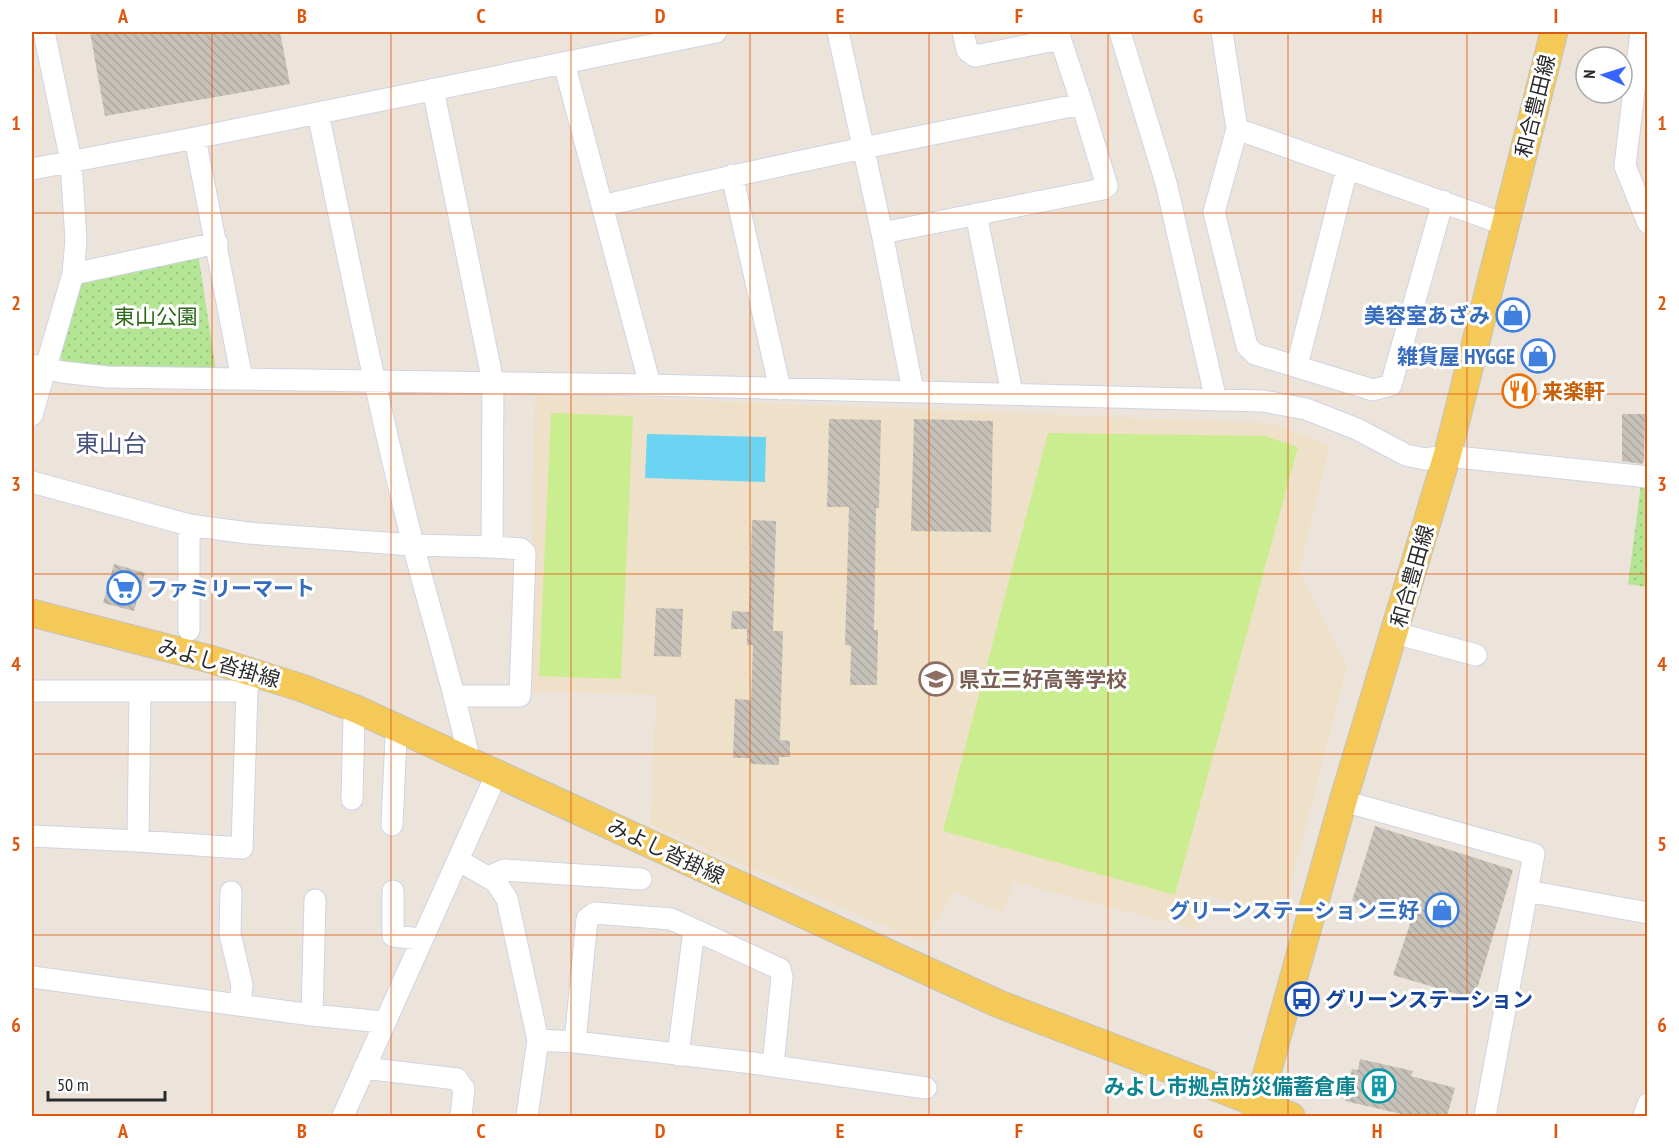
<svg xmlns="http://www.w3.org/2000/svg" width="1679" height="1148" font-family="'PT Sans Narrow','Noto Sans JP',sans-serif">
  <defs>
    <pattern id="park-dots" width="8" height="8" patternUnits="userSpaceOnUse" patternTransform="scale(1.5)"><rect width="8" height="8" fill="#b4e595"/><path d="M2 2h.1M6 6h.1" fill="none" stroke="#9bc581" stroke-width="1.8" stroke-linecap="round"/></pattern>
    <pattern id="building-back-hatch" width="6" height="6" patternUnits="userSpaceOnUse" patternTransform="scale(1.5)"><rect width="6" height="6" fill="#c7c2b9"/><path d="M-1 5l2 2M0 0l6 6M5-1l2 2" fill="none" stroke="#aba79f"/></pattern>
  </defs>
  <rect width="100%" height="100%" fill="#ece4db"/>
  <path fill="#efe1c9" d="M535 394 1270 423 1330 445 1299 572 1347 667 1283 915 1208 896 1197 930 1013 882 1003 913 955 892 924 943 650 825 656 695 528 691Z"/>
  <path fill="url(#park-dots)" d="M198 253 216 371 65 365 56 351 77 281Z
    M1641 484 1647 485V587L1628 584Z"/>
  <path fill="#caed90" d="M551 413 633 416 621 679 539 676Z
    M1048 433 1265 436 1298 447 1175 895 943 831Z"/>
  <path fill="#6ad4f2" d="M647 434 766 437 765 482 645 478Z"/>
  <path fill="url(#building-back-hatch)" d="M90 32H280L290 84 105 116Z
    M1622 414H1645L1644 461 1642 464 1622 461Z
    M829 419 881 420 879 508H876L874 630H878L877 685H850L851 646 845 645 849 507H827Z
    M914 419 993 421 991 532 911 531Z
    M752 520 776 521 773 631H783L780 740 790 741V757H779V765L750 764V758H733L735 699 751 700 753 645H747V629H731L732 611 749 612Z
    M114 564 145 573 134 611 103 603Z
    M656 608 683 609 681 657 654 656Z
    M1375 826 1513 870 1474 999 1393 975 1412 918 1352 901Z
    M1360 1059 1413 1071 1411 1076 1455 1088 1447 1116H1410L1345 1101 1352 1069 1358 1070Z"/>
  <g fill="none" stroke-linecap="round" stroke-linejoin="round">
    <g stroke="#d0d4e3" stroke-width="23">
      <path id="minor" d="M838 32 882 233 913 391
        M963 32 967 50 975 56 1060 39
        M1120 32 1166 183 1216 400
        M1222 32 1237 129 1504 224
        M1641 32 1625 166 1648 223
        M564 63 650 385
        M318 113C348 257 377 401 413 544 431 616 454 686 469 759
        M1237 129 1214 212 1247 346 1255 354 1373 390 1391 385 1443 201
        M195 138 242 379
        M32 169 195 138 716 32
        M732 175 780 389
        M602 206C761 168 921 136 1082 104
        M976 214 1012 393
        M882 233 1103 189 1107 186 1082 104 1058 32
        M73 274 217 243
        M32 365 62 372 107 377 650 385 1263 401 1306 409 1357 429 1406 455 1425 459 1447 456 1648 477
        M1297 366 1347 169
        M32 415 73 274 76 240 71 161 44 32
        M32 482 189 525 248 533 413 545 492 547 493 382 433 89
        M189 630V525
        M1395 633 1476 655
        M32 691H247
        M455 696H520L525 553 521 549 492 547
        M352 799 354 717 356 709
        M1343 801 1534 854 1485 1116
        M392 825 396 737 401 729
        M32 836 138 841 242 848 247 691 251 671
        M138 841 140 692
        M458 860 496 882 507 899 538 1040 527 1116
        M488 877 504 870 641 879
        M393 891V936L421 939
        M1527 891 1648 913
        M231 892 230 934 242 985 240 1004
        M32 977 312 1015 383 1022
        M312 1015 315 900
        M538 1040 575 1042 753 1063 926 1088
        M575 1042 587 919 595 913 671 919 780 969 782 977 773 1065
        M678 1055 694 930
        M364 1068 457 1079 464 1089 461 1116
        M343 1116 497 773
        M1644 1116 1648 1104"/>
    </g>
    <g stroke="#c3c3c3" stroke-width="29">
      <path id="major" d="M32 613 210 659 302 688 356 709 999 1004 1291 1116
        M1255 1116 1343 801 1447 456 1554 32"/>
    </g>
    <use href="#minor" stroke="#fff" stroke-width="21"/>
    <use href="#major" stroke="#f5c957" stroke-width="27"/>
  </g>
  <path fill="none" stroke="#de570e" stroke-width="1.5" stroke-opacity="0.55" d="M212 32V1116M391 32V1116M571 32V1116M750 32V1116M929 32V1116M1108 32V1116M1288 32V1116M1467 32V1116M32 213H1648M32 394H1648M32 574H1648M32 754H1648M32 935H1648"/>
  <defs>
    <g id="shop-ring" transform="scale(1.725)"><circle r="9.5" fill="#fff" stroke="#3f7fe0" stroke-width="1.5"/><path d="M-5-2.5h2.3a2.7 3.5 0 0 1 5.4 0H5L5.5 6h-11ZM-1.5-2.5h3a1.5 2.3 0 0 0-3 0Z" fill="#3f7fe0"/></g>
    <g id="restaurant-ring" transform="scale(1.725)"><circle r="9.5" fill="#fff" stroke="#e8710a" stroke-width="1.5"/><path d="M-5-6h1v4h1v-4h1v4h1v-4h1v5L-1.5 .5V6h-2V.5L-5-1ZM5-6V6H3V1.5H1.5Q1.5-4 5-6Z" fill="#e8710a"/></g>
    <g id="supermarket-ring" transform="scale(1.725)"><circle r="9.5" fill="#fff" stroke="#3f7fe0" stroke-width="1.5"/><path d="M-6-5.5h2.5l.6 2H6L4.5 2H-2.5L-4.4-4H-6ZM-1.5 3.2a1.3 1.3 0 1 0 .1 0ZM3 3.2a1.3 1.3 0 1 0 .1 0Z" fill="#3f7fe0"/></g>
    <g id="school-ring" transform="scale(1.725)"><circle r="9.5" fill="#fff" stroke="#8d6e63" stroke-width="1.5"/><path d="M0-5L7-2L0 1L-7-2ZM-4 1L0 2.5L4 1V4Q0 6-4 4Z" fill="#8d6e63"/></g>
    <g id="bus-ring" transform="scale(1.725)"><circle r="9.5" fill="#fff" stroke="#1a4fb4" stroke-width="1.5"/><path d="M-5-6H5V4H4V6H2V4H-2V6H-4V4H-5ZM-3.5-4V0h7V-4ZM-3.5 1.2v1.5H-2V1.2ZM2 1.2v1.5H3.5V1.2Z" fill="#1a4fb4"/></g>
    <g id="building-ring" transform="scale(1.725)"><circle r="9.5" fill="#fff" stroke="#0f9aa8" stroke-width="1.5"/><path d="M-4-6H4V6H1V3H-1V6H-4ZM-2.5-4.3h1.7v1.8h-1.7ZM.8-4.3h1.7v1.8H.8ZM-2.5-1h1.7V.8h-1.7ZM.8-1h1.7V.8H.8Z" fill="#0f9aa8"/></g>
  </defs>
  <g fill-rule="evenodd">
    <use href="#shop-ring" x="1513" y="315"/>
    <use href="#shop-ring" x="1538" y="356"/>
    <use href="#restaurant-ring" x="1519" y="391"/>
    <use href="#supermarket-ring" x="124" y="588"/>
    <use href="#school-ring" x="936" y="679"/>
    <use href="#shop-ring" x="1442" y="910"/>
    <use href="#bus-ring" x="1302" y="999"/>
    <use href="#building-ring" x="1379" y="1086"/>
  </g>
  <g text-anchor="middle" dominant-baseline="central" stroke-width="6" stroke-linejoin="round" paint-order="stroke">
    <g font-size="21" fill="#2a2a2a" stroke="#fff">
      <text transform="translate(1535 106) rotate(-76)">和合豊田線</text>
      <text transform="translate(1412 576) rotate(-74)">和合豊田線</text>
      <text transform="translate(219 663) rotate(16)">みよし沓掛線</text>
      <text transform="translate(666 851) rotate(25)">みよし沓掛線</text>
    </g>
    <g font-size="21" font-weight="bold" fill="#366cbe" stroke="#fff" text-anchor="end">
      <text x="1490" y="315">美容室あざみ</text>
      <text x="1515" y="356">雑貨屋 HYGGE</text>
      <text x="147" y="588" text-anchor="start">ファミリーマート</text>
      <text x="1419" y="910">グリーンステーション三好</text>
    </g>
    <g font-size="21" fill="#2c6917" stroke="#fff">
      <text x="156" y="316">東山公園</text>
    </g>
    <g font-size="21" font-weight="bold" fill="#c56008" stroke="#fff" text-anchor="start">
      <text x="1542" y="391">来楽軒</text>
    </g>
    <g font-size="21" font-weight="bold" fill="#785e54" stroke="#fff" text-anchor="start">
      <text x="959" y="679">県立三好高等学校</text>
    </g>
    <g font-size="21" font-weight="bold" fill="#164399" stroke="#fff" text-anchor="start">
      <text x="1325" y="999">グリーンステーション</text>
    </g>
    <g font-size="21" font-weight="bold" fill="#0d838f" stroke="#fff" text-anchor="end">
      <text x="1356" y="1086">みよし市拠点防災備蓄倉庫</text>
    </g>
    <g font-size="24" fill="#48547c" stroke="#fff">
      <text x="111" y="443">東山台</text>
    </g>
  </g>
  <rect width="1679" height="1148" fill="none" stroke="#ffffff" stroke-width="66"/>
  <g transform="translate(1604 75) rotate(273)"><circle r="28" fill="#ffffff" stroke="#aaaaaa" stroke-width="1.5"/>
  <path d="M0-4.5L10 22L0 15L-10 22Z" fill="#3564ff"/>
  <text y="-9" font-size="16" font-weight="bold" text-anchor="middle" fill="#2a2a2a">N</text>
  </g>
  <path d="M48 1091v9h117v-9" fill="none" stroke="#2a2a2a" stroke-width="3"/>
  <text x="57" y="1091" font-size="18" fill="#2a2a2a" stroke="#ffffff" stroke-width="4.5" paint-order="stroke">50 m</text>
  <rect x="33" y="33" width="1613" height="1082" fill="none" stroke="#de570e" stroke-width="2"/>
  <g font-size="20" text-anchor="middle" font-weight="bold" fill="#de570e">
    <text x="123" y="23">A</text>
    <text x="302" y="23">B</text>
    <text x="481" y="23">C</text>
    <text x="660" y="23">D</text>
    <text x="840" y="23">E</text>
    <text x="1019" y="23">F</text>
    <text x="1198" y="23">G</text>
    <text x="1377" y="23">H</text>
    <text x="1556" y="23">I</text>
    <text x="16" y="130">1</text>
    <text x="1662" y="130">1</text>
    <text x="16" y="310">2</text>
    <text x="1662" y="310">2</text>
    <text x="16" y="491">3</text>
    <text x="1662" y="491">3</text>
    <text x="16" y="671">4</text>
    <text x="1662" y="671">4</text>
    <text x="16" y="851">5</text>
    <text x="1662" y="851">5</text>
    <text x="16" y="1032">6</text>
    <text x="1662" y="1032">6</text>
    <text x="123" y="1138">A</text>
    <text x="302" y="1138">B</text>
    <text x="481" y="1138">C</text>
    <text x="660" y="1138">D</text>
    <text x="840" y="1138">E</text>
    <text x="1019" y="1138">F</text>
    <text x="1198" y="1138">G</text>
    <text x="1377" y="1138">H</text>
    <text x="1556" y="1138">I</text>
  </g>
</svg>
